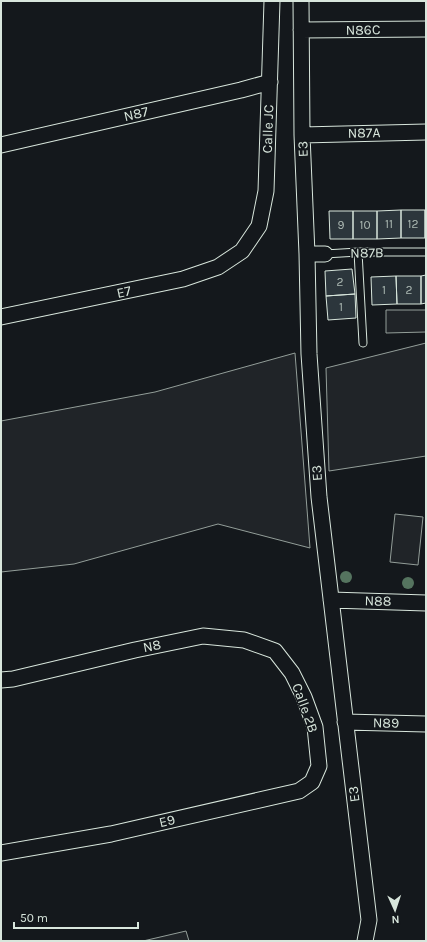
<svg xmlns="http://www.w3.org/2000/svg" width="427" height="942" font-family="Karla,sans-serif">
  <rect width="100%" height="100%" fill="#14181c"/>
  <path fill="#202428" stroke="#939e99" d="M386 310H426V332L386 333Z
    M426 343V456L329 471 326 368Z
    M295 353 310 548 218 524 74 564 1 572V421L155 392Z
    M395 514 423 517 418 565 390 562Z
    M186 931 189 941H143Z"/>
  <path fill="#2c363c" stroke="#d8e6dc" d="M401 210H425V238H401Z
    M401 210V238L377 239V211Z
    M425 210H426V238H425Z
    M329 211H353V239H330Z
    M353 211H377V239H353Z
    M352 269 355 294 326 296 325 271Z
    M426 275V303L421 304V276Z
    M396 276H421V304H397Z
    M396 276 397 304 372 305 371 277Z
    M355 294 356 318 328 320 326 296Z"/>
  <g fill="none" stroke-linecap="round" stroke-linejoin="round">
    <g stroke="#d8e6dc" stroke-width="9">
      <path id="service" d="M358 252 363 343
        M325 254 358 252H426"/>
    </g>
    <g stroke="#d8e6dc" stroke-width="17">
      <path id="minor" d="M301 1 302 135 307 254 309 354 319 497 369 920 365 941
        M301 30 426 29
        M302 135 426 132
        M1 145 241 90 270 82
        M307 254H325
        M1 317 183 279 218 267 242 251 259 226 266 191 272 1
        M331 600 426 603
        M1 680 13 679 135 650 203 636 244 640 275 651 292 673 304 697 315 727 319 766 312 782 299 791 111 834 1 853
        M345 722 426 724"/>
    </g>
    <use href="#service" stroke="#14181c" stroke-width="7"/>
    <use href="#minor" stroke="#14181c" stroke-width="15"/>
  </g>
  <g fill="#55745f">
    <circle cx="346" cy="577" r="6"/>
    <circle cx="408" cy="583" r="6"/>
  </g>
  <g text-anchor="middle" dominant-baseline="central" stroke-width="3" stroke-linejoin="round" paint-order="stroke">
    <g font-size="12" fill="#adbab4">
      <text x="389" y="224">11</text>
      <text x="413" y="224">12</text>
      <text x="341" y="225">9</text>
      <text x="365" y="225">10</text>
      <text x="340" y="282">2</text>
      <text x="384" y="290">1</text>
      <text x="409" y="290">2</text>
      <text x="341" y="307">1</text>
    </g>
    <g font-size="14" fill="#d8e6dc" stroke="#14181c">
      <text transform="translate(363 30) rotate(-1)">N86C</text>
      <text transform="translate(136 114) rotate(-13)">N87</text>
      <text transform="translate(268 129) rotate(-88)">Calle JC</text>
      <text transform="translate(364 133) rotate(-1)">N87A</text>
      <text transform="translate(303 149) rotate(-92)">E3</text>
      <text transform="translate(367 253) rotate(-1)">N87B</text>
      <text transform="translate(124 292) rotate(-12)">E7</text>
      <text transform="translate(317 473) rotate(-94)">E3</text>
      <text transform="translate(378 601) rotate(1)">N88</text>
      <text transform="translate(152 646) rotate(-11)">N8</text>
      <text transform="translate(305 708) rotate(70)">Calle 2B</text>
      <text transform="translate(386 723) rotate(1)">N89</text>
      <text transform="translate(354 794) rotate(-97)">E3</text>
      <text transform="translate(167 821) rotate(-13)">E9</text>
    </g>
  </g>
  <rect width="427" height="942" fill="none" stroke="#d8e6dc" stroke-width="4"/>
  <g transform="translate(395 910) rotate(177)" stroke="#14181c" stroke-width="3" paint-order="stroke">
  <path d="M0-3L7 15L0 10L-7 15Z" fill="#d8e6dc"/>
  <text y="-6" font-size="11" font-weight="bold" text-anchor="middle" fill="#d8e6dc">N</text>
  </g>
  <path d="M14 922v6h124v-6" fill="none" stroke="#d8e6dc" stroke-width="2"/>
  <text x="20" y="922" font-size="12" fill="#d8e6dc" stroke="#14181c" stroke-width="3" paint-order="stroke">50 m</text>
</svg>
